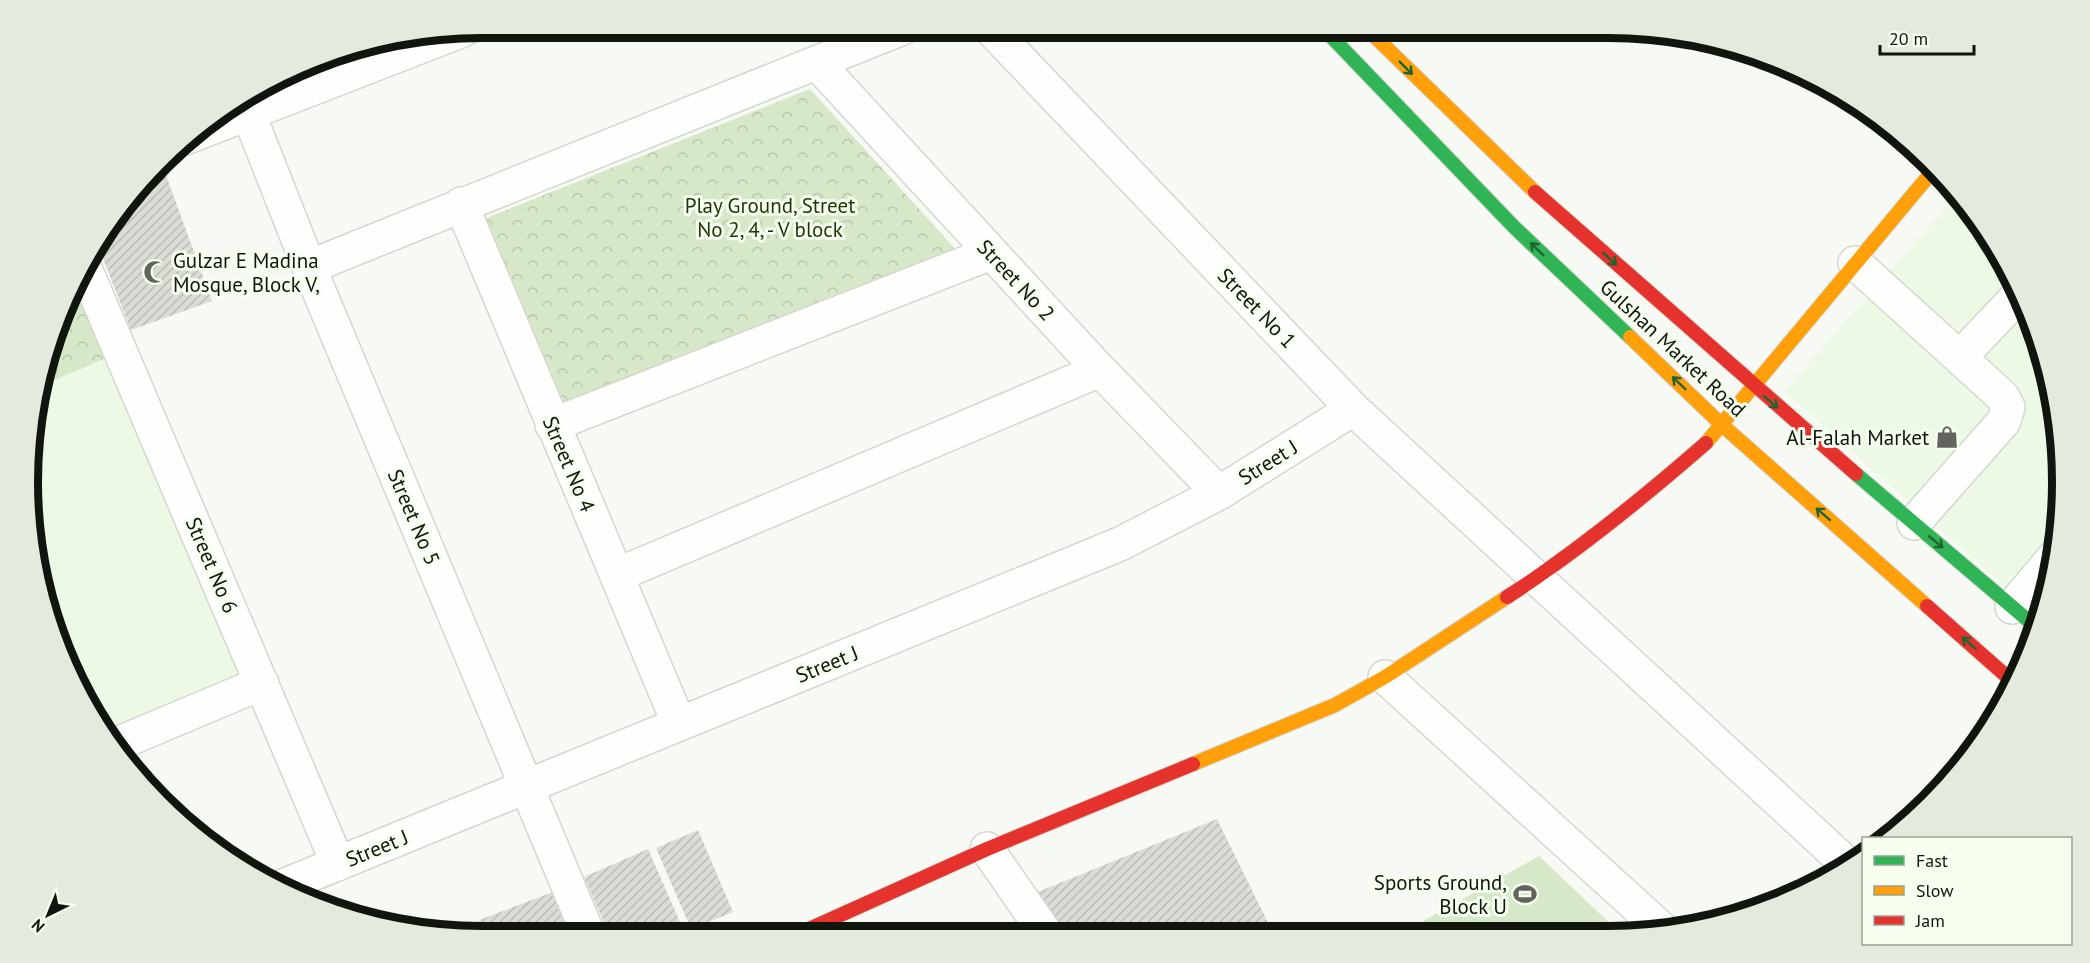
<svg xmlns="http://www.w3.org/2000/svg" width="2090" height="963" font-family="'PT Sans',sans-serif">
  <defs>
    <pattern id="park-crowns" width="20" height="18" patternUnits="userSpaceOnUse" patternTransform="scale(1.5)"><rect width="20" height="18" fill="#d7e8c9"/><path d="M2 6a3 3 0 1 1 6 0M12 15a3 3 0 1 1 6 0" fill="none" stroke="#b8c6ab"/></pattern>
    <pattern id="building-hatch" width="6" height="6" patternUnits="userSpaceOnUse" patternTransform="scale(1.5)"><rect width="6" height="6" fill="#d9ddd5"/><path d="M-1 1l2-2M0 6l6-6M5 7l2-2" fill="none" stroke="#b9bdb6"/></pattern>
  </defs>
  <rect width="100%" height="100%" fill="#f7faf4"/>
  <path fill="#eef9e5" d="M1958 194 1986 229 2028 307 2054 392 2063 481 2057 540 2012 593 1784 391Z
    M111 356 244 676 109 734 88 708 51 628 31 541 38 387Z"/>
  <path fill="url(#park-crowns)" d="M810 89 960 254 567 410 486 218Z
    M78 279 111 356 38 387Z"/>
  <path fill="#d7e8c9" d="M1539 856 1619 932 1402 933Z"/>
  <path fill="url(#building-hatch)" d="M163 167 212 301 131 330 97 243 158 169Z
    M1217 819 1273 933 1064 934 1033 894Z
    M698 830 733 912 691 929 656 848Z
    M648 849 683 929 668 935 610 936 584 877Z
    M558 890 575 936H485L479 920Z
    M473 922 477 936 447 933Z"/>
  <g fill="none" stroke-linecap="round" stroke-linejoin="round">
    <g stroke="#d3d7cf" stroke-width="36">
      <path id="street" d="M989 27 1353 409 1847 864
        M817 63 1094 364 1219 493
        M242 97 309 267 589 936
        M185 138 463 30
        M461 204 679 724
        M1855 263 2002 396 2008 407 2004 421 1914 523
        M84 266 338 864
        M309 267 905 27
        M1960 357 2021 293
        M552 425 991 253
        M617 575 1100 370
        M2012 607 2056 555
        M1385 677 1665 932
        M117 744 262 683
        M987 849 1046 934
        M283 886 1120 544 1219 493 1353 409"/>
    </g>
    <g stroke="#d3d7cf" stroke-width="16">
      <path id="fast" d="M1322 27 1514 227 1630 337
        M1856 474 2037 628"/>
    </g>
    <g stroke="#d3d7cf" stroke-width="16">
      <path id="slow" d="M1365 27 1535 192
        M1630 337 1722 425 1927 606
        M1706 443 1936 167
        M1193 764 1335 705 1385 677 1507 597"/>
    </g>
    <g stroke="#d3d7cf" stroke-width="16">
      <path id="jam" d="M1535 192 1856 474
        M1507 597C1577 552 1643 498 1706 443
        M1927 606 2013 682
        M796 935 987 849 1193 764"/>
    </g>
    <use href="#street" stroke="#fefefd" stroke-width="33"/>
    <use href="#fast" stroke="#30b455" stroke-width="14"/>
    <use href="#slow" stroke="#ff9f0a" stroke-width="14"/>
    <use href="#jam" stroke="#e5322d" stroke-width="14"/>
  </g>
  <defs><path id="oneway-shaft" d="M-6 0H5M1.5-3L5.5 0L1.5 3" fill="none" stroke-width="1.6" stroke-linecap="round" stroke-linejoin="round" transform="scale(1.5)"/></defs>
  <g stroke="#206431">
    <use href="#oneway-shaft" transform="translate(1406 68) rotate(45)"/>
    <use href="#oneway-shaft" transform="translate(1537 249) rotate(-136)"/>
    <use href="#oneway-shaft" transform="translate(1610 259) rotate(42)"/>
    <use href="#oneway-shaft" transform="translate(1679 383) rotate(-136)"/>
    <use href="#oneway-shaft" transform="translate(1771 402) rotate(40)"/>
    <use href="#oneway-shaft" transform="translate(1823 514) rotate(-139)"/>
    <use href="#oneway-shaft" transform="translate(1936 542) rotate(40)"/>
    <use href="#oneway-shaft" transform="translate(1969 643) rotate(-139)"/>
  </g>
  <defs>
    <g id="mosque-bare" transform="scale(1.8)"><path d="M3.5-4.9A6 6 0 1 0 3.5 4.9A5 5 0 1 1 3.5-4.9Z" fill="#61655e" stroke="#f6fef0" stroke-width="2.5" paint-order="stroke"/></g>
    <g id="shop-bare" transform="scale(1.8)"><path d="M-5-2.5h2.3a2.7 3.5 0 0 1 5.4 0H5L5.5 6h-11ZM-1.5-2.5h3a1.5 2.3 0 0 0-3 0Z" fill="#61655e" stroke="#f6fef0" stroke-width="2.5" paint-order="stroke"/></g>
    <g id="stadium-bare" transform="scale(1.8)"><path d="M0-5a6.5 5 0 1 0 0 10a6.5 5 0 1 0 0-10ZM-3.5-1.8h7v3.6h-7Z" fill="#61655e" stroke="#f6fef0" stroke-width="2.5" paint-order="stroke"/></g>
  </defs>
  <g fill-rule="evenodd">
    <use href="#mosque-bare" x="155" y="272"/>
    <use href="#shop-bare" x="1947" y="437"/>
    <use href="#stadium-bare" x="1525" y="894"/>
  </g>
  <g text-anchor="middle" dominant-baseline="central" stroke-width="6" stroke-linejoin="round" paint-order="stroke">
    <g font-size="21" fill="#1e3602" stroke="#f6fef0">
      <text x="770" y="205">Play Ground, Street<tspan x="770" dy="24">No 2, 4, - V block</tspan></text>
    </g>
    <g font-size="21" fill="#10150d" stroke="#f6fef0" text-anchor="end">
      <text x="173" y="260" text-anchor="start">Gulzar E Madina<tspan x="173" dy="24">Mosque, Block V,</tspan></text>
      <text x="1929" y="437">Al-Falah Market</text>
      <text x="1507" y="882">Sports Ground,<tspan x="1507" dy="24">Block U</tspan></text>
    </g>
    <g font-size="21" fill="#10150d" stroke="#f6fef0">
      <text transform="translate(1016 280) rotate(47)">Street No 2</text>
      <text transform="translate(1257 308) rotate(46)">Street No 1</text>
      <text transform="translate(1673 348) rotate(43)">Gulshan Market Road</text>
      <text transform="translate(1268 462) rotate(-32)">Street J</text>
      <text transform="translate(569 464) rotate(67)">Street No 4</text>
      <text transform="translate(414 517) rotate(67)">Street No 5</text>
      <text transform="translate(212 565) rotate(67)">Street No 6</text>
      <text transform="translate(827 664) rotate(-22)">Street J</text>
      <text transform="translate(377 848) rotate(-22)">Street J</text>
    </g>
  </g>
  <path d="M0 0H2090V963H0ZM482 38H1608A444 444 0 0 1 2052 482V482A444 444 0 0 1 1608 926H482A444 444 0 0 1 38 482V482A444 444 0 0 1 482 38Z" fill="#e4ebde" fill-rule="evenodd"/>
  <path fill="none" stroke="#10150d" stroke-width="8" d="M482 38H1608A444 444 0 0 1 2052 482V482A444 444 0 0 1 1608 926H482A444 444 0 0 1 38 482V482A444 444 0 0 1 482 38Z"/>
  <rect x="1862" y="837" width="210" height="108" fill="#f6fef0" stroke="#9aa195" stroke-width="1.5"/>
  <rect x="1874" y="856" width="30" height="9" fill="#30b455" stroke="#9aa195" stroke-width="1.5"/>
  <text x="1916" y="867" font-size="18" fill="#10150d">Fast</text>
  <rect x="1874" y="886" width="30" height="9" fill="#ff9f0a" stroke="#9aa195" stroke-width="1.5"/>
  <text x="1916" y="897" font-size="18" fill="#10150d">Slow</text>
  <rect x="1874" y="916" width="30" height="9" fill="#e5322d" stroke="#9aa195" stroke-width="1.5"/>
  <text x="1916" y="927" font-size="18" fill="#10150d">Jam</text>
  <g transform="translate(48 915) rotate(223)" stroke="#f6fef0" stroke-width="4.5" paint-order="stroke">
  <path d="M0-4.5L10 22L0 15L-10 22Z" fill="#10150d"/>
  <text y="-9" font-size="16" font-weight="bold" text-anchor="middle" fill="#10150d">N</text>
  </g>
  <path d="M1880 45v9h94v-9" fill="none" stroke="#10150d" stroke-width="3"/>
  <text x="1889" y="45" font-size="18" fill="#10150d" stroke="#f6fef0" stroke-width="4.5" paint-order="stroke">20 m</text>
</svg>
